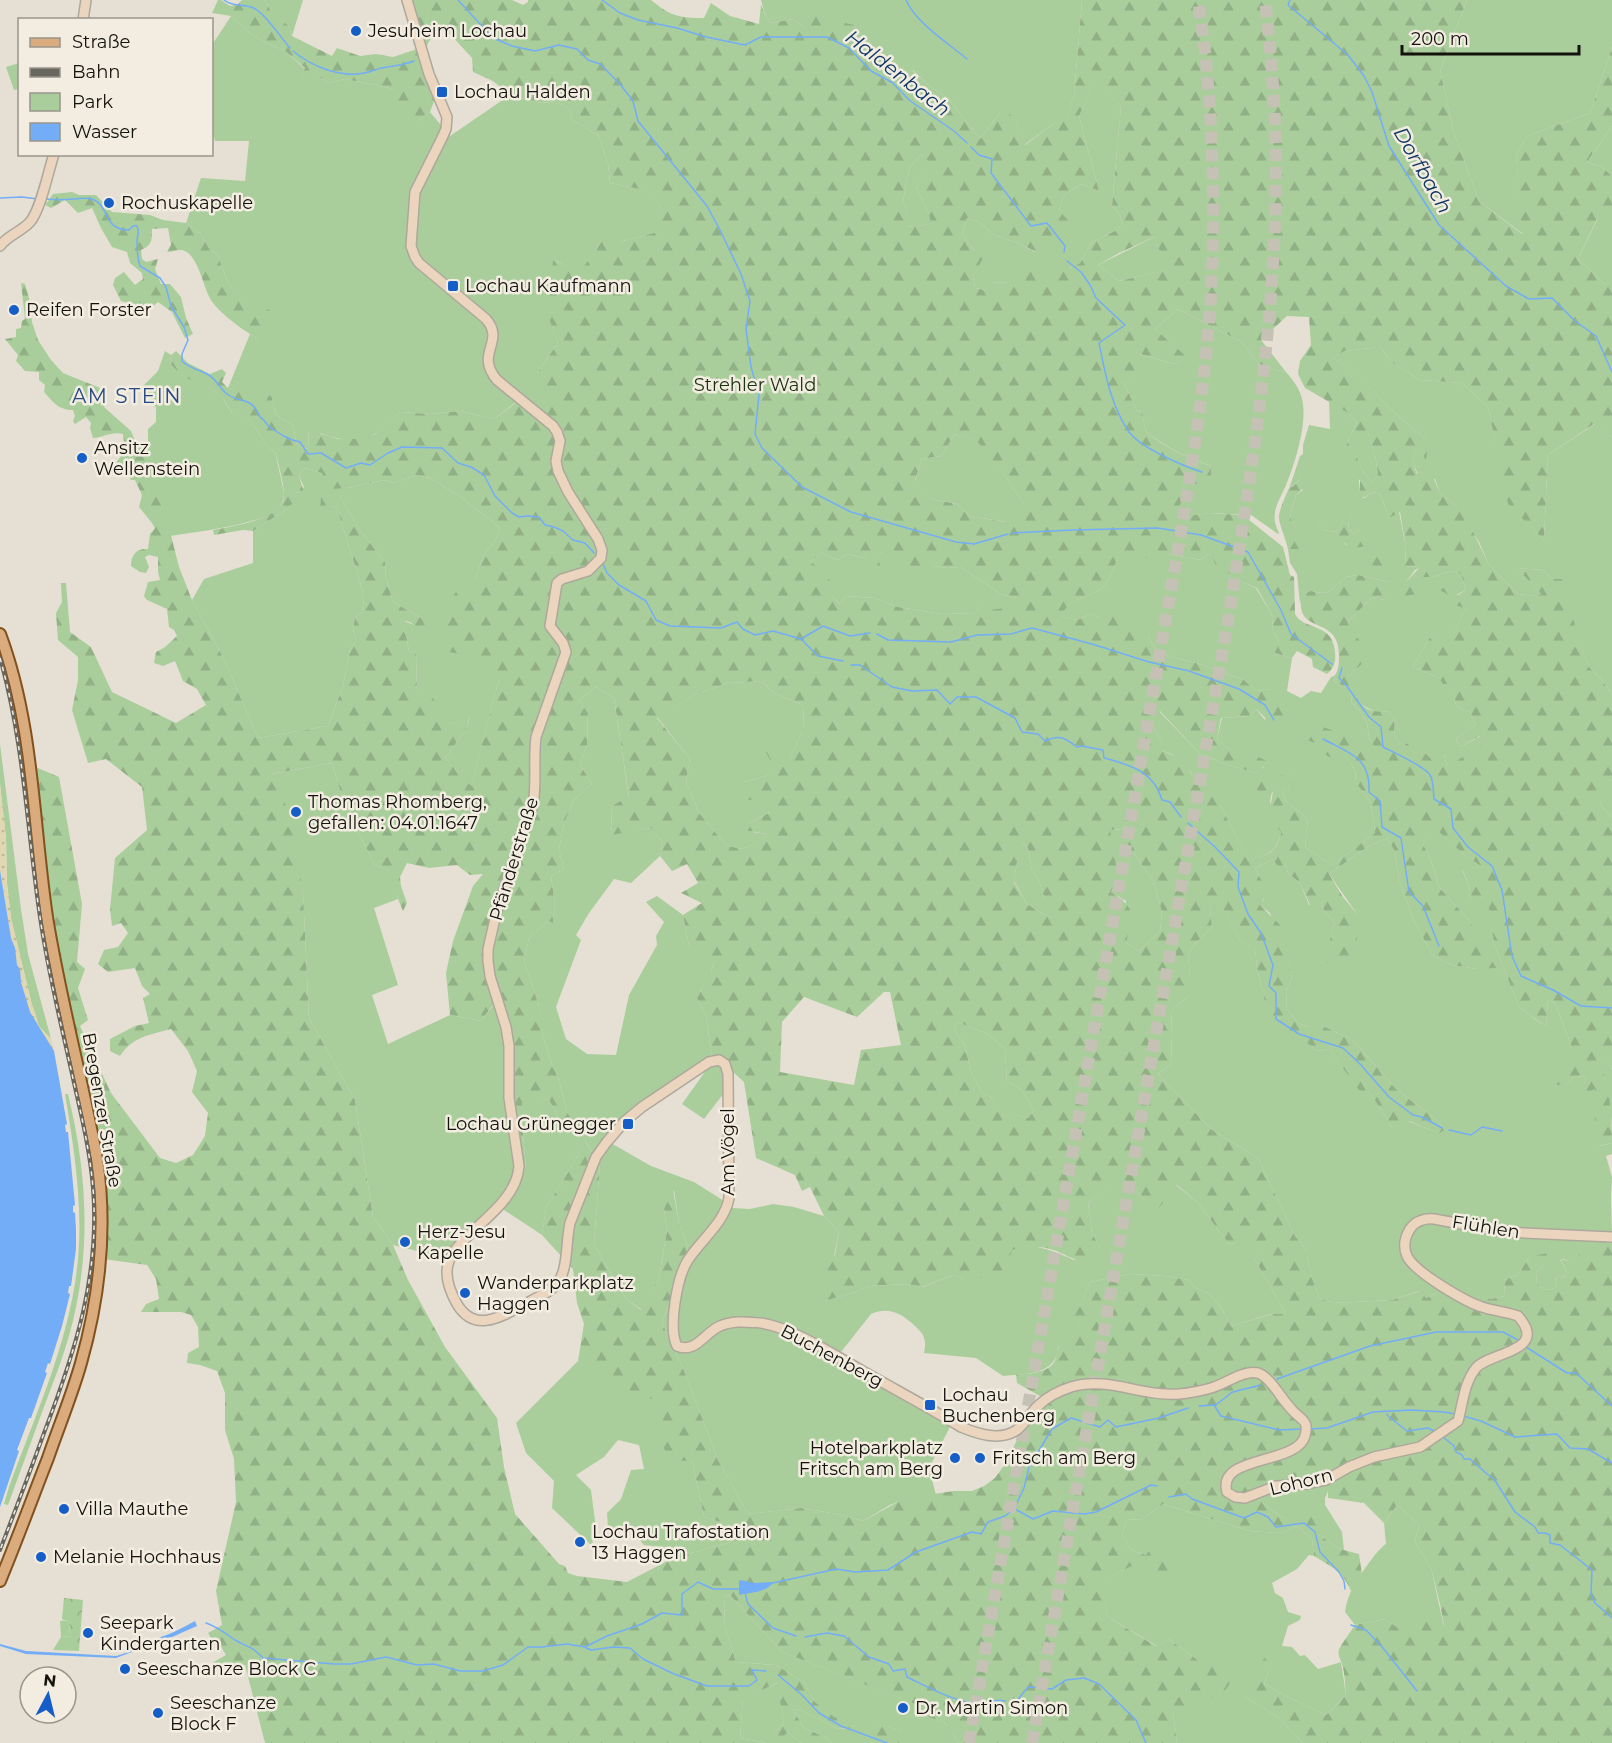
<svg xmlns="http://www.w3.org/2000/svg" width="1612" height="1743" font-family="Montserrat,sans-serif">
  <defs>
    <pattern id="forest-firs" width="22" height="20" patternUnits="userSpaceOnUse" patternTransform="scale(1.5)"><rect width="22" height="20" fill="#a9ce9c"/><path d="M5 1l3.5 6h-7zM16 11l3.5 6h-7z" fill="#91b085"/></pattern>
    <pattern id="sand-dots" width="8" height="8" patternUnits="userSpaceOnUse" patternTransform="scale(1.5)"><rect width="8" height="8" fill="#e1d7b2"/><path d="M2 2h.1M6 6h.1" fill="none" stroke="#c0b898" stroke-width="1.8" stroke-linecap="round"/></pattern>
    <pattern id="park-crowns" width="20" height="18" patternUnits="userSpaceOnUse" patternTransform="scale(1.5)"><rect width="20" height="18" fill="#a9ce9c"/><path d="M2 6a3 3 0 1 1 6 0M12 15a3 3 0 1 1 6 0" fill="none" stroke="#91b085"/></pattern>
  </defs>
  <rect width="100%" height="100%" fill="#e5e0d3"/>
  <path fill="#a9ce9c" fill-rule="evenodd" d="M264 0H303L292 36 288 25 272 16 268 5Z
    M761 0H1082L1074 95 1067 118 1053 124 1024 145 1016 121 1000 113 980 139 949 99 928 85 913 70 903 80 892 68 870 53 854 25 805 28 793 19 771 23 765 15Z
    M1467 0H1612V47L1590 113 1527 136 1516 155 1523 234 1479 201 1453 130 1440 70Z
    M231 16 255 37 285 51 305 69 301 77H319L329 83 345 79 394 89 418 121 430 112 450 136 510 95 534 102 558 103 570 109 572 120 599 136 608 164 610 183 645 190 661 206 660 215 648 209 659 232 619 242H601L580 273 554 260 550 320 558 343 537 373 547 402 533 409 520 399 494 419 460 411 430 414 400 412C392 419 383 429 374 434 353 445 329 438 309 428L308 449 297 446 293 425 276 415 272 398 245 390 228 388 250 334 259 339 265 308 255 309 228 283 217 253 210 250 200 233 186 223 201 178 245 181 249 141H215L212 130V45Z
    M1095 81 1121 106 1112 206 1120 215 1122 223 1117 230 1092 242 1080 263 1069 269 1049 270 1009 283 992 282 986 290 975 288 973 277 982 258 971 247 962 234 967 218 979 222 994 235 1021 244 1035 252 1059 211 1063 196 1081 184 1099 191 1079 116Z
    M1612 126V176L1602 167 1587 162Z
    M922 154 931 164 916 187 928 211 932 223C922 227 916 225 907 227V211L903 200 910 167Z
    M1598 218 1612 226V285H1606L1578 259Z
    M1154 237 1169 270 1119 281 1098 265Z
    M1178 309 1242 342 1260 366 1286 372C1293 380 1300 389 1302 399 1308 422 1295 464 1286 485 1278 504 1269 513 1279 533L1278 534 1251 515 1208 513 1175 519 1187 482 1211 466C1185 457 1168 448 1146 432L1142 412 1137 411 1124 383 1132 381 1139 354 1174 364 1186 357 1155 329Z
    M1380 347 1393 363 1420 380 1462 383 1488 407 1509 504 1544 540 1548 455 1595 424 1612 438V694L1601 679 1589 667 1553 579 1542 570 1518 568 1541 594 1536 596 1518 594 1489 565 1479 542 1456 505 1440 493 1435 479 1418 474C1412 462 1412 459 1417 446L1426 459V439C1415 430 1403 421 1393 411 1374 393 1356 370 1332 358L1343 351Z
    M165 351 171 355 170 364 183 376 200 382 221 396 232 413 247 416 270 450 275 451 284 493C284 499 282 506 277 510 262 524 192 533 170 536L148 444V429L156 422V408L142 387 158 371Z
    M1329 400 1345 411 1357 422 1345 448 1367 429 1375 455 1378 474 1372 483 1362 470 1356 456 1360 491 1346 497 1364 498 1373 492 1380 494 1389 518 1399 512 1406 548 1405 566 1421 567 1415 570 1406 582H1389L1358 575 1346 577 1328 592 1322 593 1311 591 1303 594 1300 604 1297 574 1290 563 1288 549H1299L1296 528 1290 517 1296 495 1303 490 1301 479 1291 487 1290 486 1300 456 1303 454V445L1309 425 1330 429ZM1355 512 1348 519 1349 529 1354 534 1362 528 1346 545 1337 532 1322 530 1318 521 1339 529 1342 521Z
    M955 434 978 441 1007 479 1023 503 1006 522 970 516 957 504 931 499 915 481 922 459 941 456Z
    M303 468 322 473 347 488 384 480 393 483 416 475 430 478 461 497 500 528 495 541 483 556 475 581 476 657 499 679 471 787 445 758 465 731 470 717 452 724 417 691 416 652 409 651 406 635 399 619 417 626 423 619 393 602 386 577 385 562 359 529 340 496 332 506 337 508 360 582 364 599 362 612 355 618 353 628 356 641 350 649 343 686 328 726 258 738 223 657 192 600 204 579 253 563V531L287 509 294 493 299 492 304 487 299 476Z
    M882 552 933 566 948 568 960 567 1001 594 1017 598V608L988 611 980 607 975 613 942 614 898 607 874 598 846 596 840 604 832 596 811 562 822 553 832 558 839 560 847 554 866 558Z
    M1138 553 1168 554 1201 560 1211 553 1242 582 1256 588 1273 617 1272 630 1279 641 1275 653 1292 658 1287 691 1301 698 1311 691 1321 693 1331 677 1336 675 1334 677 1335 682 1350 689 1352 703 1360 711 1367 722 1369 738 1379 755 1322 746 1350 762 1355 770 1356 783 1371 803 1375 833 1330 867 1326 861 1305 847 1308 819 1286 801 1282 792 1293 784 1290 773C1286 777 1276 785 1273 791 1266 804 1274 822 1281 833 1276 853 1268 854 1250 861L1236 837 1220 804 1196 784 1190 771 1172 754 1161 750V742L1152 724 1159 711 1198 752 1222 763 1256 773 1264 767 1245 751H1231L1217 739 1222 718 1249 716 1256 709 1265 720 1272 689 1256 691 1244 680 1200 664 1158 653 1148 636 1091 614 1077 620 1060 616C1072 594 1087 601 1103 587 1110 581 1114 566 1118 557Z
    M1452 571 1461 574 1466 590 1452 597 1467 609 1461 616 1449 649 1430 637 1413 667 1439 678 1458 683 1454 699 1457 707 1470 712 1475 725 1456 739 1460 747 1481 736 1483 744 1455 763 1444 755 1447 765 1441 769 1415 754 1408 745 1399 743 1394 734 1395 720 1388 711 1378 713 1360 704 1347 677 1361 665V643L1350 630 1348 622 1371 598 1386 600 1421 577H1433Z
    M762 681 774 693 803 705 804 729 791 755 778 771 766 776 743 782 769 798 771 811 750 823 739 816 753 832 767 834 758 844 740 849 726 845 699 813 686 781 690 759 657 717 694 695 728 683Z
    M596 687 614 698 629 797 612 806 611 834 651 828 663 843 660 856 631 883 614 879 589 913 576 935 581 940 556 1007 566 1039 587 1054 616 1055 629 995 657 945 656 936 664 922 646 902 657 896 683 915 689 946 714 962 711 972 697 998 706 1017 712 1056 643 1102 609 1142 651 1166 694 1182 721 1199 733 1208 750 1209 773 1204 794 1207 824 1216 839 1232 825 1301 852 1293 870 1286 908 1284 923 1287 953 1275 964 1279C978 1270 1009 1248 1023 1246 1041 1245 1058 1253 1074 1260L1100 1248 1092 1233 1088 1202 1125 1179 1145 1200 1176 1185 1197 1202 1229 1244 1252 1241 1264 1253 1254 1258 1286 1314H1271L1231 1326 1223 1311 1210 1294 1196 1288 1188 1280 1166 1276 1130 1274 1090 1282 1083 1298 1077 1321 1082 1332 1058 1347C1057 1375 1025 1374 1003 1376L976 1358 924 1353C925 1348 926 1343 924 1338 923 1333 919 1330 915 1326 902 1314 889 1306 871 1314L837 1357 951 1425 929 1468 936 1495 905 1499 890 1505 863 1521 838 1514 801 1508 748 1514 718 1460 683 1368 662 1323 688 1248 679 1223 674 1190 664 1209 667 1230 659 1278 642 1310 626 1299 594 1244 600 1164 585 1141 580 1152 546 1208 542 1235 501 1208 520 1184V1170L526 1169 522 1120 521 1096 549 1100 557 1114 559 1132 574 1123 567 1112 558 1077 549 1056 541 1028V1014L538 1003 524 961 529 938 548 921 553 923 555 905 551 876 564 869 559 850 564 823 574 800 592 783 580 765 587 745 588 713 579 700Z
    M0 744 21 909 28 954 50 1035V1038L39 1026 31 1001 11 918 7 883 6 838 0 784Z
    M332 763 344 803 374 864 389 871 398 899 374 908 398 985 372 995 388 1044 450 1015 481 1021 495 1003 503 1027 516 1166 513 1184 495 1205 448 1252 437 1256 393 1245 373 1217 355 1100 309 1018 303 892 272 774Z
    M1612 780V817L1602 807 1600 803 1603 793V783Z
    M1436 828 1463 854 1482 866 1477 868 1462 870 1469 885 1471 899 1483 897 1491 911 1494 944 1519 1007C1531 1014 1533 1021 1546 1025L1548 1000 1555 1003 1571 1045C1563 1060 1564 1068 1566 1084L1576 1076 1586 1077 1584 1084 1594 1089 1600 1096 1599 1146 1612 1143V1154L1606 1156 1612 1177 1611 1195 1612 1239 1579 1257 1575 1263 1563 1259 1560 1260 1566 1269 1564 1278 1557 1276 1555 1288 1545 1290 1537 1284 1536 1272 1541 1267 1555 1263 1529 1257 1518 1275 1504 1280 1505 1296 1491 1299 1464 1294 1437 1293 1426 1298 1419 1291 1392 1300 1334 1303 1319 1298 1312 1278 1305 1248 1295 1236 1258 1158 1212 1130 1158 1074 1172 1063 1171 1034 1172 1010 1190 995V976L1188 955 1195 944 1212 927 1210 907 1217 896 1240 941 1255 948 1257 968 1265 1002 1316 1051 1329 1049 1359 1089 1370 1093 1392 1127 1408 1121 1433 1131 1444 1130 1439 1122 1395 1088 1353 1040 1325 1027H1309L1298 1023 1287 1009 1286 991 1292 978 1288 960 1270 913 1260 905 1264 899 1260 877 1255 869 1273 859 1285 863 1288 873 1300 883 1309 905 1321 901 1324 911 1335 923 1324 964 1357 914 1329 874 1369 846 1387 838 1395 852 1399 881 1414 921 1433 956 1452 965 1477 969 1478 936 1468 919 1439 887 1431 861 1423 844Z
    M1125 829 1133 852 1154 882 1162 913 1160 931 1139 951 1126 943V901L1111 892 1110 830Z
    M1021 841 1028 848 1032 871 1039 881 1045 900V915L1027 904 1014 881 1017 862H1024Z
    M957 1022 988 1034 1005 1049 1007 1081 1022 1090 1034 1111 1028 1118 1017 1115 1009 1120 989 1096 982 1093 970 1070 966 1048 954 1029Z
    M1598 1060 1609 1063 1612 1070V1122Z
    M717 1063 724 1069V1093L704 1119 682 1104 707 1069 706 1066Z
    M65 1094H68C85 1164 91 1235 76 1307 69 1344 54 1380 41 1415 30 1445 19 1475 8 1505L4 1504 9 1487C36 1413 71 1338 78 1259 83 1205 74 1148 65 1094Z
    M578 1361 592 1369 610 1384 664 1396 692 1460 704 1517 733 1526 731 1542 673 1558 670 1548 644 1545 632 1531 608 1527 607 1513 621 1499 631 1470 644 1469 639 1445 618 1440 604 1457 576 1475 591 1490 595 1521 592 1546 552 1508 554 1481 526 1453 516 1423Z
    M1328 1468V1491L1325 1498V1505L1342 1532 1344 1550 1340 1549 1322 1537 1284 1519 1255 1497 1301 1481Z
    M1163 1504 1250 1531 1281 1533 1297 1526 1312 1539 1314 1556 1309 1555 1297 1569 1272 1583 1275 1593 1283 1598 1288 1612 1301 1616 1300 1620 1288 1626 1282 1646 1292 1647 1300 1656 1305 1655 1318 1669 1341 1662 1346 1695 1326 1715 1294 1700 1264 1684 1270 1669 1244 1696 1279 1718 1303 1743H1177L1173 1712 1189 1696 1199 1661 1169 1639 1157 1646 1108 1617 1099 1582 1132 1566 1146 1555 1131 1550 1122 1535 1127 1520 1143 1519Z
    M1397 1505 1419 1524 1415 1542 1431 1568 1444 1627H1397L1384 1619 1355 1625 1345 1612C1346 1606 1347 1600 1350 1594 1353 1584 1378 1548 1386 1544L1384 1523Z
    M730 1595 782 1652 916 1704 914 1713 944 1722 959 1743H903V1730L834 1718 815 1702 804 1682 776 1665 736 1662 725 1627 724 1597Z
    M69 1620 70 1636 61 1637 60 1621Z
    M778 1683 784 1724 774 1732H788L802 1743H768L740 1738 743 1698Z
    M799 1709 838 1729C851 1725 862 1736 872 1743H832L827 1738 804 1728 793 1710Z"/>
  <path fill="url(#forest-firs)" fill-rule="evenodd" d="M218 0H221L230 6 238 4 242 0H264L268 5 272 15 288 25 292 36 332 56 337 48 360 56 376 54 393 57 420 48 407 0H512L523 5 528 2V0H651C670 16 679 18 704 18L711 3 730 16 759 24 761 4 765 15 771 23 793 19 805 28 812 15 854 25 870 53 892 68 903 80 912 70 928 85 949 99 980 139 1000 113 1008 112 1016 121 1025 145 1053 124 1067 117 1074 95 1082 0H1467L1440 70 1453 130 1479 201 1522 234 1516 155 1527 136 1590 113 1612 47V126L1587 162 1602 167 1612 176V227L1597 219 1578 259 1606 285H1612V438L1594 424 1548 455 1544 540 1508 504 1488 407 1462 383 1420 380 1393 363 1380 347 1344 351 1332 358C1357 370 1374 393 1393 411 1403 421 1415 430 1426 439L1428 445 1426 460 1417 447C1412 457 1413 464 1417 474L1431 472 1440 493 1456 505 1466 517 1489 565 1518 594 1536 596 1541 594 1517 568 1542 570 1553 579H1562L1581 647 1589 667 1601 679 1612 694V780L1603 784 1604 793 1600 803 1602 807 1612 817V1070L1609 1063 1599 1061C1610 1086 1612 1116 1612 1143L1598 1146 1593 1104 1599 1096 1594 1089 1587 1094 1576 1097 1574 1091 1584 1084 1586 1077 1576 1076 1566 1084 1556 1085 1564 1071V1057L1571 1045 1555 1003 1548 1000 1546 1025C1534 1021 1530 1013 1519 1007L1494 944 1490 911 1483 897 1471 900 1469 885 1462 869 1477 868 1481 866 1463 854 1436 829 1423 844 1431 861 1439 887 1468 919 1494 956 1496 968 1477 969 1452 965 1433 956 1414 921 1399 881 1395 852 1387 838 1369 846 1329 874 1343 897 1357 914 1358 935 1353 954 1323 964 1335 923 1324 911 1321 902 1310 905 1300 883 1288 873 1285 863 1279 868 1273 859 1255 869 1268 891 1260 905 1282 927 1292 978 1286 991 1287 1009 1298 1023 1309 1027H1325L1353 1040 1395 1088 1439 1122 1444 1130 1437 1135 1433 1131 1409 1121 1406 1126 1392 1127 1370 1093 1359 1090 1329 1049 1316 1051 1304 1040 1293 1043 1263 1020 1265 1002 1257 968 1255 949 1240 941 1217 897 1210 907 1212 927 1195 944 1188 955 1190 976V995L1172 1010 1171 1034 1172 1063 1158 1074 1212 1130 1258 1158 1295 1236 1305 1248 1312 1278 1319 1298 1334 1303 1392 1300 1420 1291 1426 1298 1437 1293 1450 1290 1491 1299 1505 1296 1504 1280 1518 1275 1529 1257 1552 1252 1556 1264 1541 1267 1536 1272 1537 1284 1545 1290 1555 1288 1557 1276 1564 1278 1566 1269 1560 1259 1575 1262 1588 1239H1612V1743H1303L1279 1718 1244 1696C1249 1680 1253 1665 1268 1656L1270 1669 1264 1684 1294 1700 1326 1715 1346 1695C1345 1685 1345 1674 1342 1664 1341 1660 1337 1655 1339 1650 1340 1646 1352 1630 1355 1625L1384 1619 1397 1627 1417 1615 1444 1626 1440 1604 1431 1568 1415 1542 1419 1524 1397 1505 1384 1523 1364 1503 1328 1498 1327 1468 1301 1481 1255 1497 1284 1519 1319 1509 1322 1537 1340 1549 1359 1554 1362 1575 1351 1591C1343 1571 1330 1566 1314 1556L1312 1539 1297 1526 1281 1533 1250 1531 1163 1504 1143 1519 1127 1520 1122 1535 1131 1550 1146 1555 1154 1544 1163 1548 1177 1562 1171 1574 1132 1566 1100 1582 1108 1617 1156 1646 1169 1639 1199 1661H1227L1232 1680 1220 1698 1189 1696 1191 1712H1173L1177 1743H959L944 1722 914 1713 915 1704 782 1652 730 1595 724 1597 725 1627 736 1662 776 1665 804 1682 815 1702 834 1717 903 1730V1743C894 1743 882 1743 873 1743 860 1740 854 1724 838 1729L799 1709 793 1710 804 1728 827 1738 832 1743H802L788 1732 779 1741 774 1732 784 1724 777 1683 743 1699 740 1738 768 1743H265L245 1665 212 1669V1663L226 1655 221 1647 215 1645 208 1633 222 1625 216 1591 236 1502 234 1459 225 1430V1393L217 1371 200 1365 187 1363 188 1353 199 1347 198 1327 191 1315 181 1312H141L146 1304 159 1299 156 1279 147 1265 103 1259 105 1233 50 905 33 766 59 777 82 904 77 962 85 969 78 988 88 1020 80 1026 111 1093 160 1158 176 1163 193 1155 205 1136 208 1113 192 1092 197 1071 188 1051 171 1029C150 1035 133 1036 120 1056L110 1051V1039L135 1026 149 1023 143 998 150 994 142 986 135 968 108 972 98 964 104 950 118 947 128 933 121 923 112 926 110 909 115 858 147 830 142 787 106 759 88 763 72 710 78 680V657L58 640 56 613 62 602 61 583H66L70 632 91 647 112 692 176 723 206 705 197 689 183 681 175 661 163 666 154 663 156 652 165 647 177 636 174 630 169 627 167 609 147 600 144 596 148 582 160 580 158 572V557L149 555 145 557 149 567 146 573 140 572 131 566C131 555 136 548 148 549L150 534 155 528 152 523 139 507 142 495 135 480H131L126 470H121L116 467 117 461 125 452 123 434C112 431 104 437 93 438L90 428 91 423 86 417 75 424 73 421 75 416 73 410C58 410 53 402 44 392L45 385 39 380V372L25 371 16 361 18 355 5 339 16 337V329L21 328 22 321 25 319 21 283 25 284 30 302 32 322 38 340 51 360 63 373 100 388 98 393 105 408 131 431 135 441 148 444 179 567 192 600 223 657 258 738 328 726 343 686 350 649 356 641 353 628 355 618 362 612 364 599 360 582 337 508 332 506 324 511 320 507 321 498 329 493 340 496 359 529 385 562 386 577 393 602 423 619 425 625 417 627 410 622 400 620 406 635 409 651 416 652 417 691 432 697 452 724 470 716 465 731 445 758 471 786 499 679 479 674 476 657 444 651 443 635 438 626 448 604 458 589 475 581 483 556 495 541 500 528 461 497 430 478 416 475 393 483 384 480 347 488 330 489 322 473 303 468 299 476 306 499 302 501 299 492 294 493V502L287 509 253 531 243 530 214 535 213 530C231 526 281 520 284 498 285 488 278 462 275 451L270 450 247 416C229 418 232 409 222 398 213 388 197 383 185 377 179 374 175 368 170 364L171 355 176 351 188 363 210 374 222 369 226 373 222 382 228 388 266 390 272 398 276 415 293 425 297 446 308 449 309 428 313 425 321 434 339 439H354L375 434 400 412 430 414 460 411 494 419 521 399 533 409 546 402 534 386 537 373 558 343 550 321V294L553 260 580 272 601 242H619L658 232 646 223 648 208 659 214 661 206 644 190 610 183 608 164 599 136 572 120 570 109 558 103 534 102 510 95 493 81 473 72 472 58 451 35 437 28 427 45 420 48 437 93 430 112 418 121 406 118 393 107 394 89 345 79 329 83 319 77 307 81 301 77 305 68 285 51 255 37 231 16 212 13ZM1095 82 1121 106 1112 206 1120 215 1122 223 1117 230 1092 242 1080 263 1069 269 1054 261 1049 270 1016 272 1009 283 991 282 985 290 975 288 973 277 983 258 971 247 962 234 967 218 979 222 994 235 1021 244 1036 252 1046 240 1069 238 1075 227 1059 211 1063 196 1081 184 1099 191 1079 116ZM922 154 930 164 916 187 928 211 931 223C921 227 917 225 907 227V211L903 200 910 167ZM1154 237 1168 270 1119 281 1098 265 1119 253ZM1178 309 1242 342 1260 366 1286 372 1261 340 1287 316 1309 317 1311 345 1300 361 1298 374 1305 388 1345 411 1357 422 1345 448 1354 452 1367 430 1375 455 1378 474 1372 483 1362 470 1356 455 1349 458V476L1360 480V491L1344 497C1356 501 1363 499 1373 492L1380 494 1389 518 1400 512 1406 548 1405 566 1420 567 1406 582H1389L1358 575 1346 577 1328 592 1322 593 1311 591 1302 594C1293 637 1339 613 1339 655 1339 663 1339 670 1334 677L1335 682 1350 689 1352 703 1360 711 1367 722 1369 738 1378 754 1343 734 1323 727 1307 740 1322 746 1324 754 1335 760 1338 770 1350 762 1355 770 1356 783 1371 803 1375 833 1331 866 1326 861 1305 847 1308 819 1286 801 1282 792 1294 784 1290 773 1258 782 1257 792 1273 791 1271 803 1265 813 1273 820 1281 833C1276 854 1268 854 1250 860L1236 837 1220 804 1224 790 1196 784C1187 763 1182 758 1161 750V742L1152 724 1160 711 1198 752 1222 763 1256 773 1261 770 1267 761 1245 751H1231L1217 739 1221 718 1249 716 1256 709 1277 729 1287 727 1279 694 1273 689 1256 691 1244 680 1200 664 1158 653 1148 636 1117 604 1101 618 1091 614 1077 620 1061 616C1072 594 1087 601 1103 587 1110 581 1114 566 1118 557L1129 559 1138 553 1160 566 1168 554 1201 560 1211 553 1215 564 1242 582 1257 588 1273 617 1272 630 1279 641 1274 644 1275 653 1292 658 1297 651 1312 659 1313 667 1327 674C1334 668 1336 662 1335 652 1333 622 1304 631 1295 614L1294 577 1290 575 1283 547 1243 515 1208 513 1176 518 1187 482 1211 487V466C1185 457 1168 449 1146 432L1142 412 1137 411 1124 383 1132 382 1140 354 1174 364 1187 357 1155 329ZM955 434 977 441 1007 479 1023 503 1009 512 1005 522 970 516 957 504 931 499 915 480 922 459 941 456ZM882 552 886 563 896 571 924 572 933 566 948 568 960 567 1001 594 1017 598V607L989 610 986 605 980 607 975 613 942 614 898 607 874 598 846 596 840 604 832 596 834 586 823 572 811 562 822 553 832 558 839 560 847 554 866 558 868 570 874 572 880 565 877 554ZM1452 571 1461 574 1466 590 1458 595 1447 586 1440 590 1452 597V604L1467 609 1461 616 1449 648 1430 637 1413 667 1439 678 1443 684 1457 683 1454 699 1457 707 1470 712 1475 725 1456 739 1460 747 1480 736 1482 744 1455 762 1444 755 1447 765 1441 768 1426 754H1415L1408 744 1399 743 1394 734 1395 720 1388 711C1374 714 1362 709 1356 696L1360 685 1347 677 1361 665C1362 660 1363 654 1363 649 1362 639 1351 634 1348 622L1371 598 1386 600 1416 594 1422 577H1433ZM762 681 774 693 803 705 804 729 791 755 776 744 765 751 777 771 766 776 743 782 748 800 768 798 770 812 750 823 739 815V829L767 834 757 844 740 849 726 845 699 813 686 781 690 759 657 718 694 695 728 683ZM596 687 614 698 629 796 612 806 611 835 651 828 663 843 660 856 672 871 687 864 698 883 681 893 702 903 683 915 689 946 696 959 714 962 711 972 699 978 702 989 697 998 706 1017 712 1056H722L727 1060 732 1071 744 1082 756 1158 795 1175 802 1191 810 1187 824 1216 839 1232 835 1255C817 1266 822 1283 825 1301L852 1293 870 1286 908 1284 922 1287 953 1275 964 1279 1003 1276 1012 1250C1024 1246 1038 1246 1050 1249 1065 1253 1069 1260 1086 1261L1100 1248 1092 1233 1088 1202 1125 1180 1145 1200 1159 1208 1177 1185 1197 1202 1229 1244 1252 1242 1263 1253 1254 1258 1286 1314H1272L1231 1326 1223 1311 1210 1294 1196 1288 1188 1280 1166 1276 1130 1274 1090 1282 1083 1298 1061 1304 1077 1321 1081 1332C1075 1335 1065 1338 1061 1344 1053 1353 1061 1363 1044 1370 1035 1374 1024 1374 1016 1375L1017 1383 1045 1399 1023 1428 1005 1464 995 1478 984 1486 972 1491H954L905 1498 863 1521 838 1514 801 1508 748 1514 718 1460 683 1368 662 1323 688 1248 679 1223 673 1189 664 1209 667 1230 659 1278 641 1310 626 1299 594 1244 600 1164 584 1140 580 1152 546 1208 542 1235 573 1269 577 1303 584 1324 578 1361C597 1372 615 1392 635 1399 642 1402 656 1397 664 1396L662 1445 672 1462 692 1460 704 1517 733 1526 731 1542 673 1558 627 1582 577 1576 568 1573 565 1566 559 1564 515 1514 504 1467 497 1418 445 1347 408 1280 393 1245 373 1217 355 1100 309 1018 303 892 290 815 272 774 332 763 344 803 374 864 389 871V877L403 911 407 903 401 886 400 877 407 863 429 868 457 865 470 875 483 874 473 886 453 941 446 973 450 1015 481 1021 496 1001 509 1046V1098L520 1170 526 1169 522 1120V1097L549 1100 557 1114 559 1132 568 1138 578 1135 581 1129 574 1123 567 1112 558 1077 549 1056 541 1028V1014L538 1003 524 961 529 938 548 921 553 923 555 905 551 876 564 869 559 850 564 823 574 800 592 783 580 765 587 745 588 713 579 700ZM1124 829 1125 847 1133 852 1154 882 1162 913 1160 931 1139 951 1126 943C1132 915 1138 909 1111 892L1118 876 1110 830ZM1022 842 1028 848 1032 871 1039 881 1045 900V915L1027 904 1014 882 1017 862H1025ZM884 992H890L901 1045 861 1050 854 1085 780 1072 782 1022 804 997 857 1017ZM957 1022 988 1034 1005 1049 1007 1081 1022 1090 1034 1111 1028 1118 1017 1115 1009 1119 989 1096 982 1093 970 1070 966 1048 954 1029Z
    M72 192 79 195H96L112 212 150 215 163 220 186 223 200 233 210 250 217 253 228 283 255 308H265L276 313C274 325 270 333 259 339 245 332 219 313 211 300 203 287 199 258 185 251 179 248 173 252 167 252L171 245 168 228 152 229C152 241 152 245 141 250L142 259 146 262 158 259 155 269 161 284H170L181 297 186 318 193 334 185 338 172 312 158 302 150 309 121 301 113 285 115 278 124 272 135 285 143 279 142 273 130 263 127 252 112 247 101 228 92 208 78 213 65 200 51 208 45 205 53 194Z
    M1301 479H1308V484L1296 495 1290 517 1303 540V545L1299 549H1288C1286 539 1278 523 1279 515 1281 505 1286 495 1290 486L1292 487Z
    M1350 509 1356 512 1348 519 1349 529 1354 534 1362 528 1368 538 1367 546 1353 548 1340 540 1337 532 1322 530 1314 523 1318 521 1339 528 1342 521Z
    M1380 555 1386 558V573L1382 574 1373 567 1371 562 1374 557Z"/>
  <path fill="url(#sand-dots)" d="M0 784 6 838 7 883 11 918 31 1001 39 1026 50 1038V1035L54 1051C45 1038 35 1025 29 1011 23 996 22 980 17 965 14 957 15 947 11 938L0 870Z"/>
  <path fill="url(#park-crowns)" d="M19 63V89L14 90 6 67Z
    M64 1598 83 1600 79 1651 53 1650 61 1637 70 1636 69 1620H63L62 1618Z"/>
  <path fill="#73adf8" d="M0 870 11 938 15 948 17 965 20 969 21 982 30 1012 54 1051 67 1124 65 1125 66 1132H68L75 1205 73 1206V1212L75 1213 76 1230V1249L71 1286H69L68 1293 70 1294 62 1326 50 1364 48 1363 45 1372 47 1373 31 1418H29L17 1450 19 1451 0 1507Z
    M740 1580 754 1583 774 1582C765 1593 752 1592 739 1595V1581Z
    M195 1621 197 1626 172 1637 116 1658 26 1654 0 1646V1644L26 1651 116 1656C132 1652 146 1643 161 1637 173 1633 184 1627 195 1621Z"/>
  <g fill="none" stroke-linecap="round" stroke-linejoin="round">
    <path stroke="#73adf8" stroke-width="1.5" d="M224 0C233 7 241 4 251 7 263 10 281 38 290 48
      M458 0 493 38 512 46 535 51 559 45 577 49 588 60 600 64 620 84 633 101 638 121 707 206 720 230 741 274 750 301 746 329 751 367 759 395 755 434 762 448 802 487 851 512 956 542 974 544 1008 534
      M602 0 620 13 638 20 677 28 706 37 745 45 761 37H827L849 48 871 71 893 83 909 100 954 131 967 143
      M906 0C916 23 948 43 967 59
      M1290 0 1288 5 1348 55 1364 76 1372 92 1389 146 1439 225 1506 286 1529 299 1552 298 1575 321 1596 336 1612 372
      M293 51C311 66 340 78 364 73 370 72 376 69 382 68 394 66 403 65 414 61
      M971 147 979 155 992 159 991 173 1031 226 1047 223 1065 246 1064 252
      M0 198 22 197 38 199
      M45 199C55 200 64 200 74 199 80 199 86 197 92 199 110 205 102 230 129 230L133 226H137C140 233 137 235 137 241 137 250 137 257 140 266L160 278 166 287 171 306 184 327 188 340 182 354V361C189 368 199 370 207 374 217 379 219 388 227 394 243 405 250 395 260 417 265 420 266 425 271 428 280 434 289 440 300 442L308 454 321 453 346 468 361 463 370 465 388 453 402 447 442 448 458 463 471 467 484 475 495 496 512 513 519 517 527 516 539 517 545 525 554 527 563 531 573 540 585 543 594 553
      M1067 261 1081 272 1090 285 1096 298 1125 325 1099 343C1105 373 1111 406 1129 432 1141 448 1183 466 1202 472
      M1012 533 1073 530 1158 528 1201 535 1248 552 1281 610 1291 634 1332 664
      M603 564 607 573 619 585 646 601 656 620 670 626 721 628 737 622 743 629 755 635 773 631 801 639 818 656 843 661
      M877 634 888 640 951 642 977 635 1011 634 1032 628 1092 644 1149 662 1189 671 1239 689 1265 705 1274 720
      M801 639 823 626 850 636 870 633
      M851 665H860L892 687 912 691 937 690 950 704 957 697H976L1015 718 1022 732 1038 734 1045 741C1060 734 1065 738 1077 747L1082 746 1103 750 1104 758C1130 765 1154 771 1162 800L1170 802 1181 817
      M1342 668 1339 678 1346 685 1369 717 1381 727 1383 747C1393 752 1426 767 1430 775 1434 781 1433 792 1434 799L1451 809 1453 828 1468 847 1492 866 1502 890 1512 956 1521 976 1553 990 1581 1006 1612 1008
      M1323 739C1349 753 1371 757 1369 792L1380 801 1382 827 1401 838 1409 892 1423 906 1439 946
      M1188 823 1215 847 1239 872 1238 887 1248 914 1261 933 1273 965 1269 986 1276 993V1019L1299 1034 1343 1048 1361 1065 1389 1097 1413 1115 1422 1117 1442 1128
      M1449 1130 1471 1135 1482 1127 1502 1131
      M1526 1347 1567 1373H1576L1612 1406
      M1277 1379 1370 1346 1436 1332H1503L1518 1340
      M1215 1405C1222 1401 1226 1397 1231 1393 1235 1390 1253 1388 1260 1385
      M1199 1406 1214 1405 1221 1416 1279 1430 1302 1429
      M1387 1414 1388 1416 1407 1431 1428 1428 1434 1431
      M1463 1416 1481 1421 1515 1437 1557 1434 1570 1448 1588 1449 1612 1463
      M1310 1429 1327 1428 1373 1412 1411 1410 1444 1412 1455 1414
      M1443 1437 1454 1446 1456 1452 1462 1455 1464 1459H1470L1487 1474 1494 1479 1515 1512 1535 1527 1538 1533H1545L1550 1535V1543L1560 1545 1592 1570 1591 1594 1595 1603 1612 1618
      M1169 1497 1186 1494 1192 1499 1244 1518 1257 1512 1268 1517 1276 1527 1304 1523 1315 1532 1320 1552 1339 1572 1344 1581 1345 1589
      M1015 1509 1033 1519 1053 1511 1084 1514 1096 1512 1151 1485 1157 1486
      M773 1583 836 1569 855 1572 888 1570 916 1552 972 1532 981 1534 988 1522 1005 1516 1014 1509 1024 1488 1029 1467 1052 1429 1071 1418 1100 1427 1108 1420 1116 1427 1159 1418 1188 1408
      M745 1593 748 1604 773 1628 796 1636
      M206 1623C218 1627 225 1633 235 1640 247 1647 252 1646 263 1658L334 1664H351L386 1657 417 1665 434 1664 460 1671H483L503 1665 528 1647H542L567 1644 585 1647 607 1636 642 1624 662 1613 682 1615V1594L698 1582 713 1589H741
      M1351 1625 1366 1630 1383 1648 1417 1691
      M805 1637 827 1633 844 1636 869 1657 889 1664 893 1671 905 1669 907 1677C926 1686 951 1700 972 1703 983 1704 994 1699 1005 1701
      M586 1648 591 1650 614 1647 630 1648 643 1659 674 1674 707 1686H749L757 1680 752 1670 766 1671
      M778 1675 802 1695 819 1713 841 1726 887 1743
      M1010 1703H1015L1028 1687 1052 1689 1066 1680 1084 1678 1099 1684 1136 1720 1146 1743"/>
    <path stroke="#c6c1b5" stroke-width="12" stroke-dasharray="12 6" stroke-linecap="butt" d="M969 1743 1175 567C1189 486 1202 405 1209 323 1213 279 1213 235 1213 191 1212 127 1208 63 1198 0
      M1032 1743 1228 621C1251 474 1275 327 1276 177 1276 118 1272 59 1265 0"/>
    <g stroke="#ada89c" stroke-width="12">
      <path id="secondary" d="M407 0 429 74 447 117 446 129 442 138 415 192 411 246 415 257 419 263 486 319C506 342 474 353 497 380L553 426 557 432 560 441 556 461 558 471 568 492 598 539 602 550 601 558 588 571 562 579 557 583 550 626 563 643 566 652 536 737C533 760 537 783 533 805L497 910 488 949V961L490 976 506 1027 509 1046V1098L519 1166C516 1213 445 1237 447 1273 447 1284 452 1295 457 1304 476 1336 505 1314 529 1302 539 1296 552 1292 559 1281 568 1267 566 1240 570 1223L596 1157 606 1143 624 1122 642 1107 709 1062 719 1060 725 1064 728 1074 729 1198C725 1222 701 1240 688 1260 677 1277 668 1328 677 1346 696 1354 705 1332 720 1326 733 1320 747 1322 761 1323 793 1328 832 1354 861 1370 894 1389 928 1407 961 1427 978 1434 1001 1442 1018 1429 1026 1422 1031 1412 1039 1405 1048 1396 1059 1391 1071 1387 1107 1376 1143 1397 1179 1394 1190 1393 1201 1391 1211 1388 1226 1384 1242 1370 1258 1373 1261 1374 1264 1376 1266 1378 1277 1388 1284 1403 1295 1413 1298 1416 1303 1419 1305 1423 1307 1426 1306 1432 1305 1436 1297 1465 1216 1455 1227 1492L1235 1497 1245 1498 1276 1486 1305 1484 1326 1480 1349 1467 1374 1457 1420 1447 1458 1421C1463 1403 1464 1383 1476 1368 1489 1352 1550 1352 1518 1316 1507 1312 1494 1311 1482 1307 1466 1302 1414 1272 1407 1256 1403 1247 1405 1237 1410 1229 1415 1221 1425 1218 1434 1219L1505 1232 1612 1237
        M83 20 86 0
        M0 246C8 235 21 232 30 222 41 209 48 172 54 154"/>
    </g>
    <g stroke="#83511d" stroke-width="14">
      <path id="primary" d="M0 634C34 725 33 823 47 917 60 998 82 1078 97 1159 107 1227 100 1296 81 1363 72 1395 59 1426 48 1458 32 1499 17 1540 0 1581"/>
    </g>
    <use href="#secondary" stroke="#ecd5be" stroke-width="9"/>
    <use href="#primary" stroke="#d9ab7d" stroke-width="10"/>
    <g stroke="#68665e" stroke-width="4">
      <path id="rail" d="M0 658C24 743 27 830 40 917 48 973 62 1028 74 1083 82 1118 90 1152 93 1188 100 1276 75 1352 44 1433 30 1472 15 1511 0 1550"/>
    </g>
    <use href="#rail" stroke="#f2ede0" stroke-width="1.5" stroke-dasharray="4.5" stroke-linecap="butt"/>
  </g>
  <g fill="#155dc7" stroke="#f2ede0" stroke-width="2">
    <circle cx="356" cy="31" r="6"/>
    <rect x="436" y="86" width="12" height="12" rx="3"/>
    <circle cx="109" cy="203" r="6"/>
    <rect x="447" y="280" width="12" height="12" rx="3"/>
    <circle cx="14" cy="310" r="6"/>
    <circle cx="82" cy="458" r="6"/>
    <circle cx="296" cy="812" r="6"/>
    <rect x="622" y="1118" width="12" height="12" rx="3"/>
    <circle cx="405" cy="1242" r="6"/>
    <circle cx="465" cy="1293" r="6"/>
    <rect x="924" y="1399" width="12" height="12" rx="3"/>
    <circle cx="955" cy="1458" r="6"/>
    <circle cx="980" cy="1458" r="6"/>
    <circle cx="64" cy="1509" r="6"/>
    <circle cx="580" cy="1542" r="6"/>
    <circle cx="41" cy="1557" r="6"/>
    <circle cx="88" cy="1633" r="6"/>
    <circle cx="125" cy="1669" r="6"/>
    <circle cx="903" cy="1708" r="6"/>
    <circle cx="158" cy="1713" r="6"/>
  </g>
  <g text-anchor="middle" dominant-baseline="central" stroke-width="5" stroke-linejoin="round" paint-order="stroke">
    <g font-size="18" fill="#13120d" stroke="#f2ede0" text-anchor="start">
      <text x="368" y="31">Jesuheim Lochau</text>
      <text x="454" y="92">Lochau Halden</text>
      <text x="121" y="203">Rochuskapelle</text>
      <text x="465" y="286">Lochau Kaufmann</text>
      <text x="26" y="310">Reifen Forster</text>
      <text x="94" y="448">Ansitz<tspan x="94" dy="21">Wellenstein</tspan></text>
      <text x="308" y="802">Thomas Rhomberg,<tspan x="308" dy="21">gefallen: 04.01.1647</tspan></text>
      <text x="616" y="1124" text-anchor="end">Lochau Grünegger</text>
      <text x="417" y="1232">Herz-Jesu<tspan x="417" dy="21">Kapelle</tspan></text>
      <text x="477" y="1283">Wanderparkplatz<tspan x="477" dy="21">Haggen</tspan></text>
      <text x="942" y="1395">Lochau<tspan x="942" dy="21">Buchenberg</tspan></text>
      <text x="943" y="1448" text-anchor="end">Hotelparkplatz<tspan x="943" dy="21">Fritsch am Berg</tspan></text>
      <text x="992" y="1458">Fritsch am Berg</text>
      <text x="76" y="1509">Villa Mauthe</text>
      <text x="592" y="1532">Lochau Trafostation<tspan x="592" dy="21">13 Haggen</tspan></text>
      <text x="53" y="1557">Melanie Hochhaus</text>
      <text x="100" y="1623">Seepark<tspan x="100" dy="21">Kindergarten</tspan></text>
      <text x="137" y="1669">Seeschanze Block C</text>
      <text x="170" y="1703">Seeschanze<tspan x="170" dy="21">Block F</tspan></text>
      <text x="915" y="1708">Dr. Martin Simon</text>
    </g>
    <g font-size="18" fill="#1b3211" stroke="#f2ede0">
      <text x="755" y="385">Strehler Wald</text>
    </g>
    <g font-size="18" fill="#13120d" stroke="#f2ede0">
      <text transform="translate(514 859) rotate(-73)">Pfänderstraße</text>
      <text transform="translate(102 1110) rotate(80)">Bregenzer Straße</text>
      <text transform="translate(728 1152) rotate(-90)">Am Vögel</text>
      <text transform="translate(1486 1227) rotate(9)">Flühlen</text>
      <text transform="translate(832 1356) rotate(28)">Buchenberg</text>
      <text transform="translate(1301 1482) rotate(-14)">Lohorn</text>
    </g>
    <g font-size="20" font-style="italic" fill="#103766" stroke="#f2ede0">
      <text transform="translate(898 73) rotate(38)">Haldenbach</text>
      <text transform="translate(1423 170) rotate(60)">Dorfbach</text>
    </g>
    <g font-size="20" letter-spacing="1.5" fill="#294b81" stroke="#f2ede0">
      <text x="127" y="396">AM STEIN</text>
    </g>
  </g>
  <rect x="18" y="18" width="195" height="138" fill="#f2ede0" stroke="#99958c" stroke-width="1.5"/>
  <rect x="30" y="38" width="30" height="9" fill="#d9ab7d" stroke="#99958c" stroke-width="1.5"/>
  <text x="72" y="48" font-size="18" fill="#13120d">Straße</text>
  <rect x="30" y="68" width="30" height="9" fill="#68665e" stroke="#99958c" stroke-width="1.5"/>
  <text x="72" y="78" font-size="18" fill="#13120d">Bahn</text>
  <rect x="30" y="93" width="30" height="18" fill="#a9ce9c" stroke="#99958c" stroke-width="1.5"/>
  <text x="72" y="108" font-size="18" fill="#13120d">Park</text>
  <rect x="30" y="123" width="30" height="18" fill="#73adf8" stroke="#99958c" stroke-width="1.5"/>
  <text x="72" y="138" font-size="18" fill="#13120d">Wasser</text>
  <g transform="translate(48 1695) rotate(7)"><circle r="28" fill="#f2ede0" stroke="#99958c" stroke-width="1.5"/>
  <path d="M0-4.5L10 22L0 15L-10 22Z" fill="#155dc7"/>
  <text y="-9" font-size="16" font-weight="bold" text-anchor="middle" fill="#13120d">N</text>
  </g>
  <path d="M1402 45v9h177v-9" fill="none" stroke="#13120d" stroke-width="3"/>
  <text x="1411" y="45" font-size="18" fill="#13120d" stroke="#f2ede0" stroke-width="4.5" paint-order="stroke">200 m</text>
</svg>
